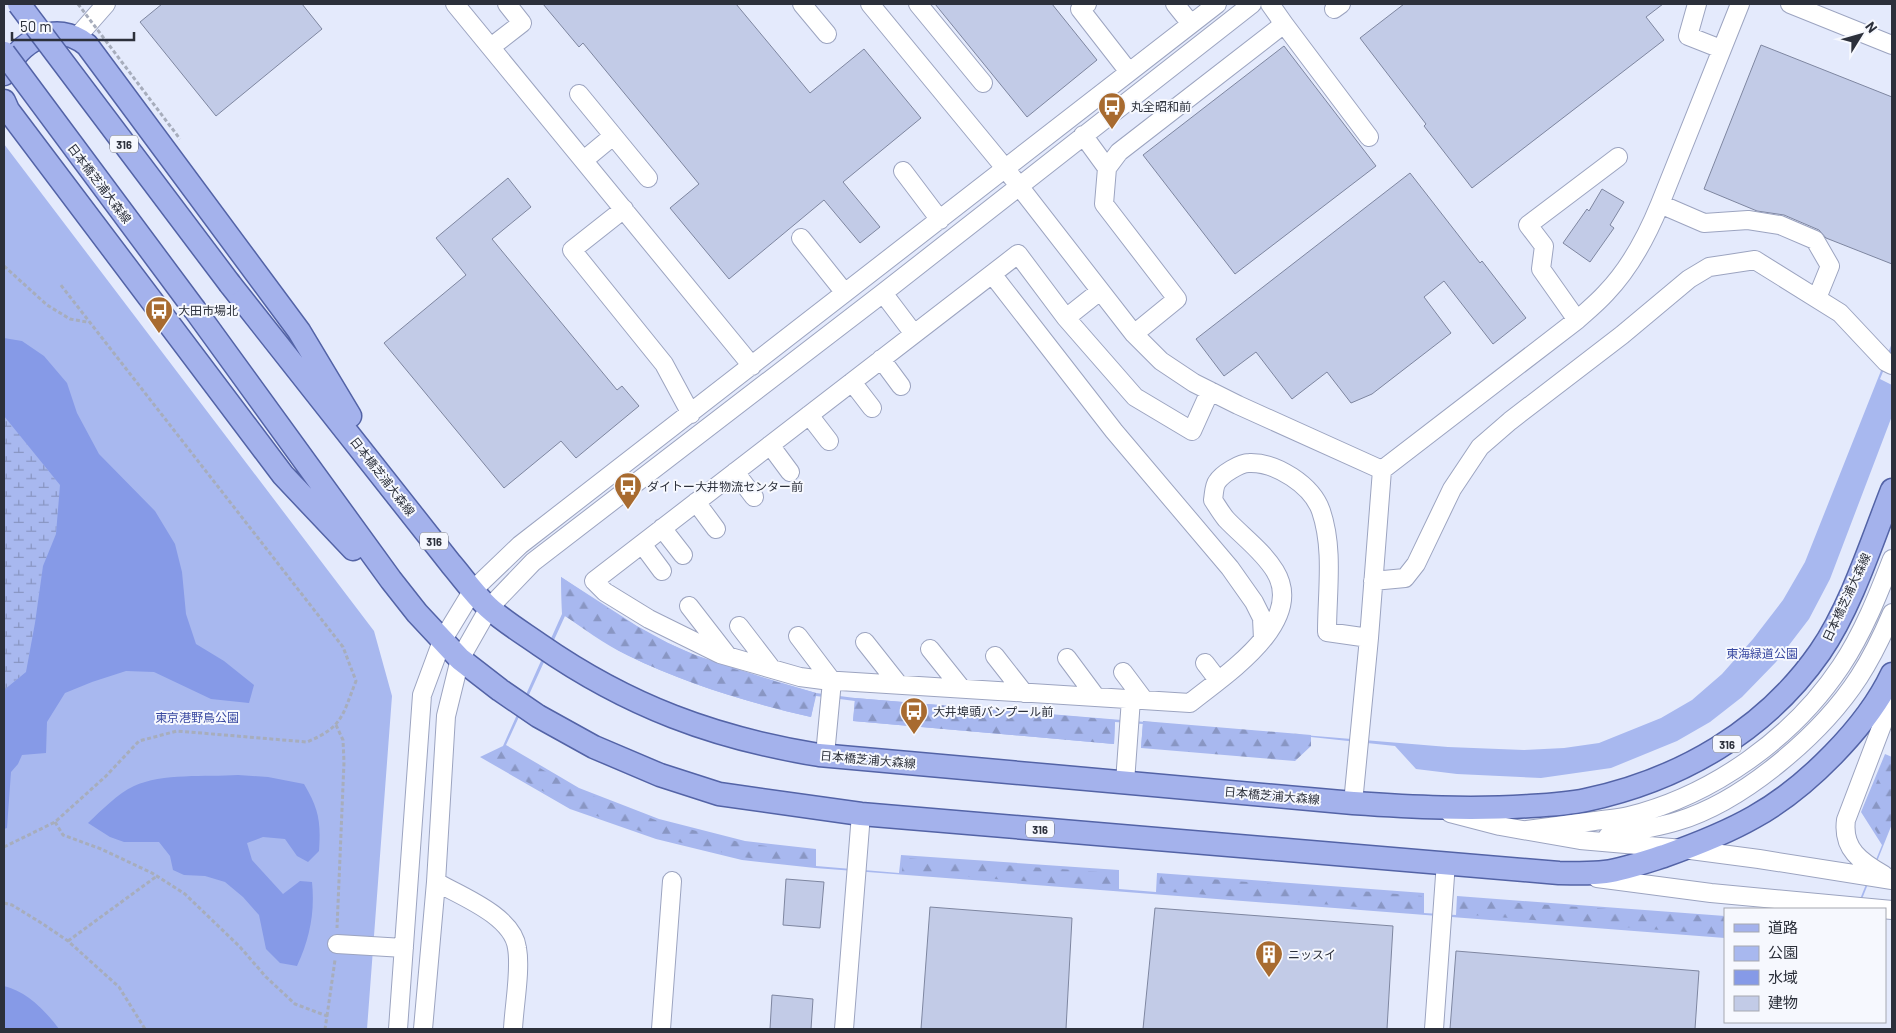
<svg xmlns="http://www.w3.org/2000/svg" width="1896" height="1033" font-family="Barlow,'Noto Sans JP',sans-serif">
  <defs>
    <pattern id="forest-firs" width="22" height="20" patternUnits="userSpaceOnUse" patternTransform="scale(1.25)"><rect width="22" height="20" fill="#a8b8ef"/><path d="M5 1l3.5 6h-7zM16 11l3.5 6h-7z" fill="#8996c3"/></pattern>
    <pattern id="wetland-marsh" width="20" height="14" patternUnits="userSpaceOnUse" patternTransform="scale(1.25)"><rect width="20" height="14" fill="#a8b8ef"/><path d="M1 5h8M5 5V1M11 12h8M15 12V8" fill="none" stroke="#8996c3"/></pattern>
  </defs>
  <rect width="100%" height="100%" fill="#e4eafc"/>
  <path fill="#a8b8ef" d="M4 144 374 631 392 696 367 1029H4Z
    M1892 343V350L1880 379 1892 385V416L1830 579 1809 619 1776 662 1742 697 1710 722 1677 741 1611 768 1541 778 1457 774 1416 769 1395 746 1311 737V746L1141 748 1143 724 1115 722 1114 744 853 721 855 701 816 696 811 717C747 702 686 684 627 655 606 644 586 629 565 616L506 745 579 788 659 819 745 841 816 849V866L899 873 901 855 1119 870V889L1156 892 1157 873 1424 893V913L1456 915 1457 896 1725 916V938L815 868 742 860 656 839 570 809 480 757 503 746 562 614 561 577 637 626 668 643 695 655 762 677 816 693 855 698 1448 747 1524 750 1564 748 1599 743 1661 718 1692 700 1722 674 1753 639 1783 600 1805 562Z
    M1885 754 1892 757V824L1858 909H1856L1882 845 1861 812Z"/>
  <path fill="url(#forest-firs)" d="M561 577C596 600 630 625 668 643 715 666 767 679 816 693L811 717C747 702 686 684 627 655 604 644 583 628 562 614Z
    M855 698 1115 720 1114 744 853 721Z
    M1143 721 1311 735V746L1295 761 1141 748Z
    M505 748 578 790 658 821 743 843 814 852V866L742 857 657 837 571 807 483 757Z
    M1887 758 1892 760V818L1883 842 1864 812Z
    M903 858 1117 873 1116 888 902 872Z
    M1160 875 1422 896 1421 912 1159 891Z
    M1460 899 1725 917V935L1459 914Z"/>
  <path fill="url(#wetland-marsh)" d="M4 416 60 485 56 534 43 566 35 623 26 672 4 690Z"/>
  <path fill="#869ae7" d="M4 338 22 341 44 356 67 383 77 413 99 454 155 511 175 544 182 572 186 614 196 644 224 661 254 685 249 703 211 699 154 672 126 671 92 682 65 693 47 722 46 753 22 755 18 764 11 772 7 828 4 829V690L26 672 35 623 43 566 56 534 60 485 4 416Z
    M238 775 268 777 304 784C319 809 321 822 319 851L308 862 297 856 285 839 263 837 247 843 252 860 283 894 300 881 312 882C315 912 310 938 297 966L280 963 266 949 259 915 243 897 225 882 205 876 184 875 173 870 170 856 159 842H124L110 837 88 823C102 810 117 794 134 786 162 773 206 777 238 775Z
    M4 986C26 991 46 1011 59 1029H4Z"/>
  <path fill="#c2cbe7" stroke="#7e86a0" d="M162 4H302L322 29 216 116 140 22Z
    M543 4H736L810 93 864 49 921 118 843 182 880 227 860 243 824 200 729 279 670 208 699 184 583 43 579 47Z
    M935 4H1052L1097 60 1027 117Z
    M1404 4H1663L1646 17 1664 40 1472 188 1424 126 1426 124 1360 38Z
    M1761 45 1892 97V264L1826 238 1819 230 1784 215 1757 211 1704 189Z
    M1284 46 1376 166 1235 274 1143 155Z
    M1410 173 1480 263 1482 261 1526 318 1493 344 1444 281 1424 297 1451 333 1372 394 1351 403 1327 372 1292 399 1256 352 1224 376 1196 339Z
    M508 178 531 207 492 239 617 390 622 386 639 406 576 458 561 441 504 488 384 343 466 275 436 238Z
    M1602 189 1624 202 1610 225 1614 228 1590 262 1563 243 1587 209 1589 211Z
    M786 879 824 882 820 928 783 925Z
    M930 907 1072 918 1066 1029H921Z
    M1155 908 1393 926 1387 1029H1143Z
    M1456 951 1699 971 1695 1029H1450Z
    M772 995 813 999 811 1029H770Z"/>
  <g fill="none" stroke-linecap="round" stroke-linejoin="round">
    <g stroke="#9ca4c0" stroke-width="20">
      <path id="minor" d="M455 4 752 366
        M802 4 827 34
        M870 4 1005 168 1134 334 1161 361 1194 383 1238 405 1382 470
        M918 4 983 83
        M1087 4 1080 9 1129 72
        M1175 4 1191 24
        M1697 4 1688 36 1721 49
        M1790 4 1892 45
        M1334 9 1341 4
        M1284 24 1369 137
        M77 37 106 4
        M491 47 522 23 507 4
        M579 94 648 178
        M1083 135 1107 168 1104 204 1177 299 1134 334
        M584 160 613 136
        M1107 168 1119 152 1284 24 1270 4
        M903 171 940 220
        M1660 204 1704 223 1748 220 1780 225 1815 240 1830 266 1817 298
        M624 209 572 250 664 364 691 414
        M801 238 845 293
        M992 274 1114 431 1230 568 1254 602 1262 618 1263 639
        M883 293 914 334
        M1066 318 1100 291
        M1577 320 1541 269 1544 246 1528 225 1618 157
        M881 359 901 386
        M852 382 872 408
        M1210 391 1192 431 1135 397 1066 318 1018 254 594 581 605 592 649 619 720 654 800 677 823 680 1190 703C1223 676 1307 623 1275 571 1263 551 1242 536 1226 519 1221 513 1217 506 1213 500 1214 494 1214 486 1217 482 1222 474 1240 463 1249 463 1276 462 1312 485 1321 511 1334 549 1327 592 1327 632L1369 638
        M809 415 829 441
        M770 445 790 472
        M735 472 754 497
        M696 502 716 529
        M662 528 683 555
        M642 544 662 571
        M1373 581 1405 578 1416 564 1452 489 1480 447 1510 421 1622 335 1689 279 1709 267 1755 260 1840 313 1886 362 1892 365
        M689 606 727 655
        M739 626 772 669
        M798 636 832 681 825 755
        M865 642 899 685
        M930 649 962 689
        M995 656 1024 693
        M1067 658 1096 697
        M1205 663 1218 680
        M1123 672 1144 700
        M1125 782 1131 699
        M1353 803 1369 638 1382 470 1577 320C1587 311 1597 303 1606 293 1630 268 1647 236 1660 204L1740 4
        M1450 813 1500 826 1580 840 1683 849 1759 859 1892 880
        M1527 830C1549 827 1572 824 1595 821 1606 819 1618 819 1629 816 1713 795 1793 738 1841 666 1863 633 1878 595 1892 559
        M1608 836C1631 832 1655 828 1678 821 1744 801 1822 734 1859 677 1872 657 1883 634 1892 613
        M1884 875C1861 862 1842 849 1846 820L1892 699
        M1597 878 1711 893 1892 910
        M436 882C461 896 513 916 517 948 521 970 514 1006 513 1029
        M337 944 404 948
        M398 1029 422 695 442 641 473 590 520 545 1217 4
        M423 1029 436 882 446 716 460 659 489 608 533 562 883 293 1252 4
        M661 1029 672 881
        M844 1029 861 814
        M1434 1029 1446 862"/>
    </g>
    <g stroke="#5363a6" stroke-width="25">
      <path id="major" d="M4 74C20 41 55 19 87 45L299 331 350 416
        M4 101 8 110 283 475 353 549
        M230 284 451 564C463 578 474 594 488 607 503 621 523 633 540 645 628 706 714 738 819 755L1353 803C1412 807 1471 810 1530 806 1549 805 1568 804 1586 800 1680 780 1765 731 1820 652 1851 607 1872 541 1892 490
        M195 310 391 580 417 613 460 659 500 690 538 716 594 747 660 775 719 794 861 814 1559 873C1575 873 1590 874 1605 872 1625 869 1645 862 1664 856 1695 845 1726 833 1754 817 1806 788 1867 727 1892 674"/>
    </g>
    <path stroke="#a7adbc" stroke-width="3" stroke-dasharray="4 2.5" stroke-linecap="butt" d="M4 266 47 305 70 319 87 322
      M336 725 343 740 344 762 337 928
      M55 822 63 835 101 849 152 873 185 894 240 947 266 977 295 1004 327 1016 325 1029
      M4 847 55 822 106 776 139 741 177 731 307 742C343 727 342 716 356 681L343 647 60 284
      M4 903 12 905 43 924 68 941 119 987 145 1029
      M68 941 157 876
      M327 1016 335 960"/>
    <use href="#minor" stroke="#fff" stroke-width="18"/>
    <use href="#major" stroke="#a4b2ec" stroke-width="22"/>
    <g stroke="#5363a6" stroke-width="25" stroke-linecap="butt">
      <path id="major-bridge" d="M19 4 230 284
        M4 53 195 310"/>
    </g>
    <path stroke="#a7adbc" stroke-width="3" stroke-dasharray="4 2.5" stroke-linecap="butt" d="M78 4 180 139"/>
    <use href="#major-bridge" stroke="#a4b2ec" stroke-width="22"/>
  </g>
  <defs>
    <g id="bus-pin" transform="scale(1.4375)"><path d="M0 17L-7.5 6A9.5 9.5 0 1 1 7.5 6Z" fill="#a86b30" stroke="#f6f8fe"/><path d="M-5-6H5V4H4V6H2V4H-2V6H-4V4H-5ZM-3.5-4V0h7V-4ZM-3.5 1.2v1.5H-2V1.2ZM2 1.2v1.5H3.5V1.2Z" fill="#fff"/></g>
    <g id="building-pin" transform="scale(1.4375)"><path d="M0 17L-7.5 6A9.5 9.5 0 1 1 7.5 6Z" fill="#a86b30" stroke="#f6f8fe"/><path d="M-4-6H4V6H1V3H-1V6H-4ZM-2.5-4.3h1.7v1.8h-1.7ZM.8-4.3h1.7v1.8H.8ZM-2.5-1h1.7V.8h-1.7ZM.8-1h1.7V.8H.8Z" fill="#fff"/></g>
  </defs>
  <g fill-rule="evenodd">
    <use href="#bus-pin" x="1112" y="106"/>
    <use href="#bus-pin" x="159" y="310"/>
    <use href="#bus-pin" x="628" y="486"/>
    <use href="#bus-pin" x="914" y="711"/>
    <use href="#building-pin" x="1269" y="954"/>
  </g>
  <g text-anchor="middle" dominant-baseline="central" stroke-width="4" stroke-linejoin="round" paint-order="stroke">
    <g fill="#f6f8fe" stroke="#696c76" stroke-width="1">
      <rect x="110" y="135.5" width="28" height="17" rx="4"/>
      <rect x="420" y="532.5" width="28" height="17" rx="4"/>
      <rect x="1713" y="735.5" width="28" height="17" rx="4"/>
      <rect x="1026" y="820.5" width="28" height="17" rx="4"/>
    </g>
    <g font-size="11" font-weight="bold" fill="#2c303b">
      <text x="124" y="144">316</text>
      <text x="434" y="541">316</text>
      <text x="1727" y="744">316</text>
      <text x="1040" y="829">316</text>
    </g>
    <g font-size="12" fill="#2c303b" stroke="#f6f8fe" text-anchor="start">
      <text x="1131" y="106">丸全昭和前</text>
      <text x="178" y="310">大田市場北</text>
      <text x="647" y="486">ダイトー大井物流センター前</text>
      <text x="933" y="711">大井埠頭バンプール前</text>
      <text x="1288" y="954">ニッスイ</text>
    </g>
    <g font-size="12" fill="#2c303b" stroke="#f6f8fe">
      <text transform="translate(100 183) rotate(53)">日本橋芝浦大森線</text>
      <text transform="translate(383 476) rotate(52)">日本橋芝浦大森線</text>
      <text transform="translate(1846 597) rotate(-65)">日本橋芝浦大森線</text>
      <text transform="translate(868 759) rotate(5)">日本橋芝浦大森線</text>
      <text transform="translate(1272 795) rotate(5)">日本橋芝浦大森線</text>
    </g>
    <g font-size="12" fill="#3848a1" stroke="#f6f8fe">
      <text x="1762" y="653">東海緑道公園</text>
      <text x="197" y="717">東京港野鳥公園</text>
    </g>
  </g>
  <rect width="1896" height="1033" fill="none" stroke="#2c303b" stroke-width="10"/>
  <rect x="1724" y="908" width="162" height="115" fill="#f6f8fe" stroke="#a5a8b0"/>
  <rect x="1734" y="924" width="25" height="8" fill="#a4b2ec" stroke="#a5a8b0"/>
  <text x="1768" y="933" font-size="15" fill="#2c303b">道路</text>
  <rect x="1734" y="946" width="25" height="15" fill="#a8b8ef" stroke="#a5a8b0"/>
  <text x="1768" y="958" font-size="15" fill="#2c303b">公園</text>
  <rect x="1734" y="970" width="25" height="15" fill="#869ae7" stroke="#a5a8b0"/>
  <text x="1768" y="983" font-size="15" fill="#2c303b">水域</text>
  <rect x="1734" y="996" width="25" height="15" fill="#c2cbe7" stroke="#a5a8b0"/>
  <text x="1768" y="1008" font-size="15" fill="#2c303b">建物</text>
  <g transform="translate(1861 35) rotate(53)" stroke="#f6f8fe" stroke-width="4" paint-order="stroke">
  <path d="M0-4L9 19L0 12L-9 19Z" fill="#2c303b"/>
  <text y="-8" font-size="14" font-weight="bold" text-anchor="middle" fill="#2c303b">N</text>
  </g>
  <path d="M12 32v8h122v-8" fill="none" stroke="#2c303b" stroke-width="2.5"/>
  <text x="20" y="32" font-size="15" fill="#2c303b" stroke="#f6f8fe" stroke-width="4" paint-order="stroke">50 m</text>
</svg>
